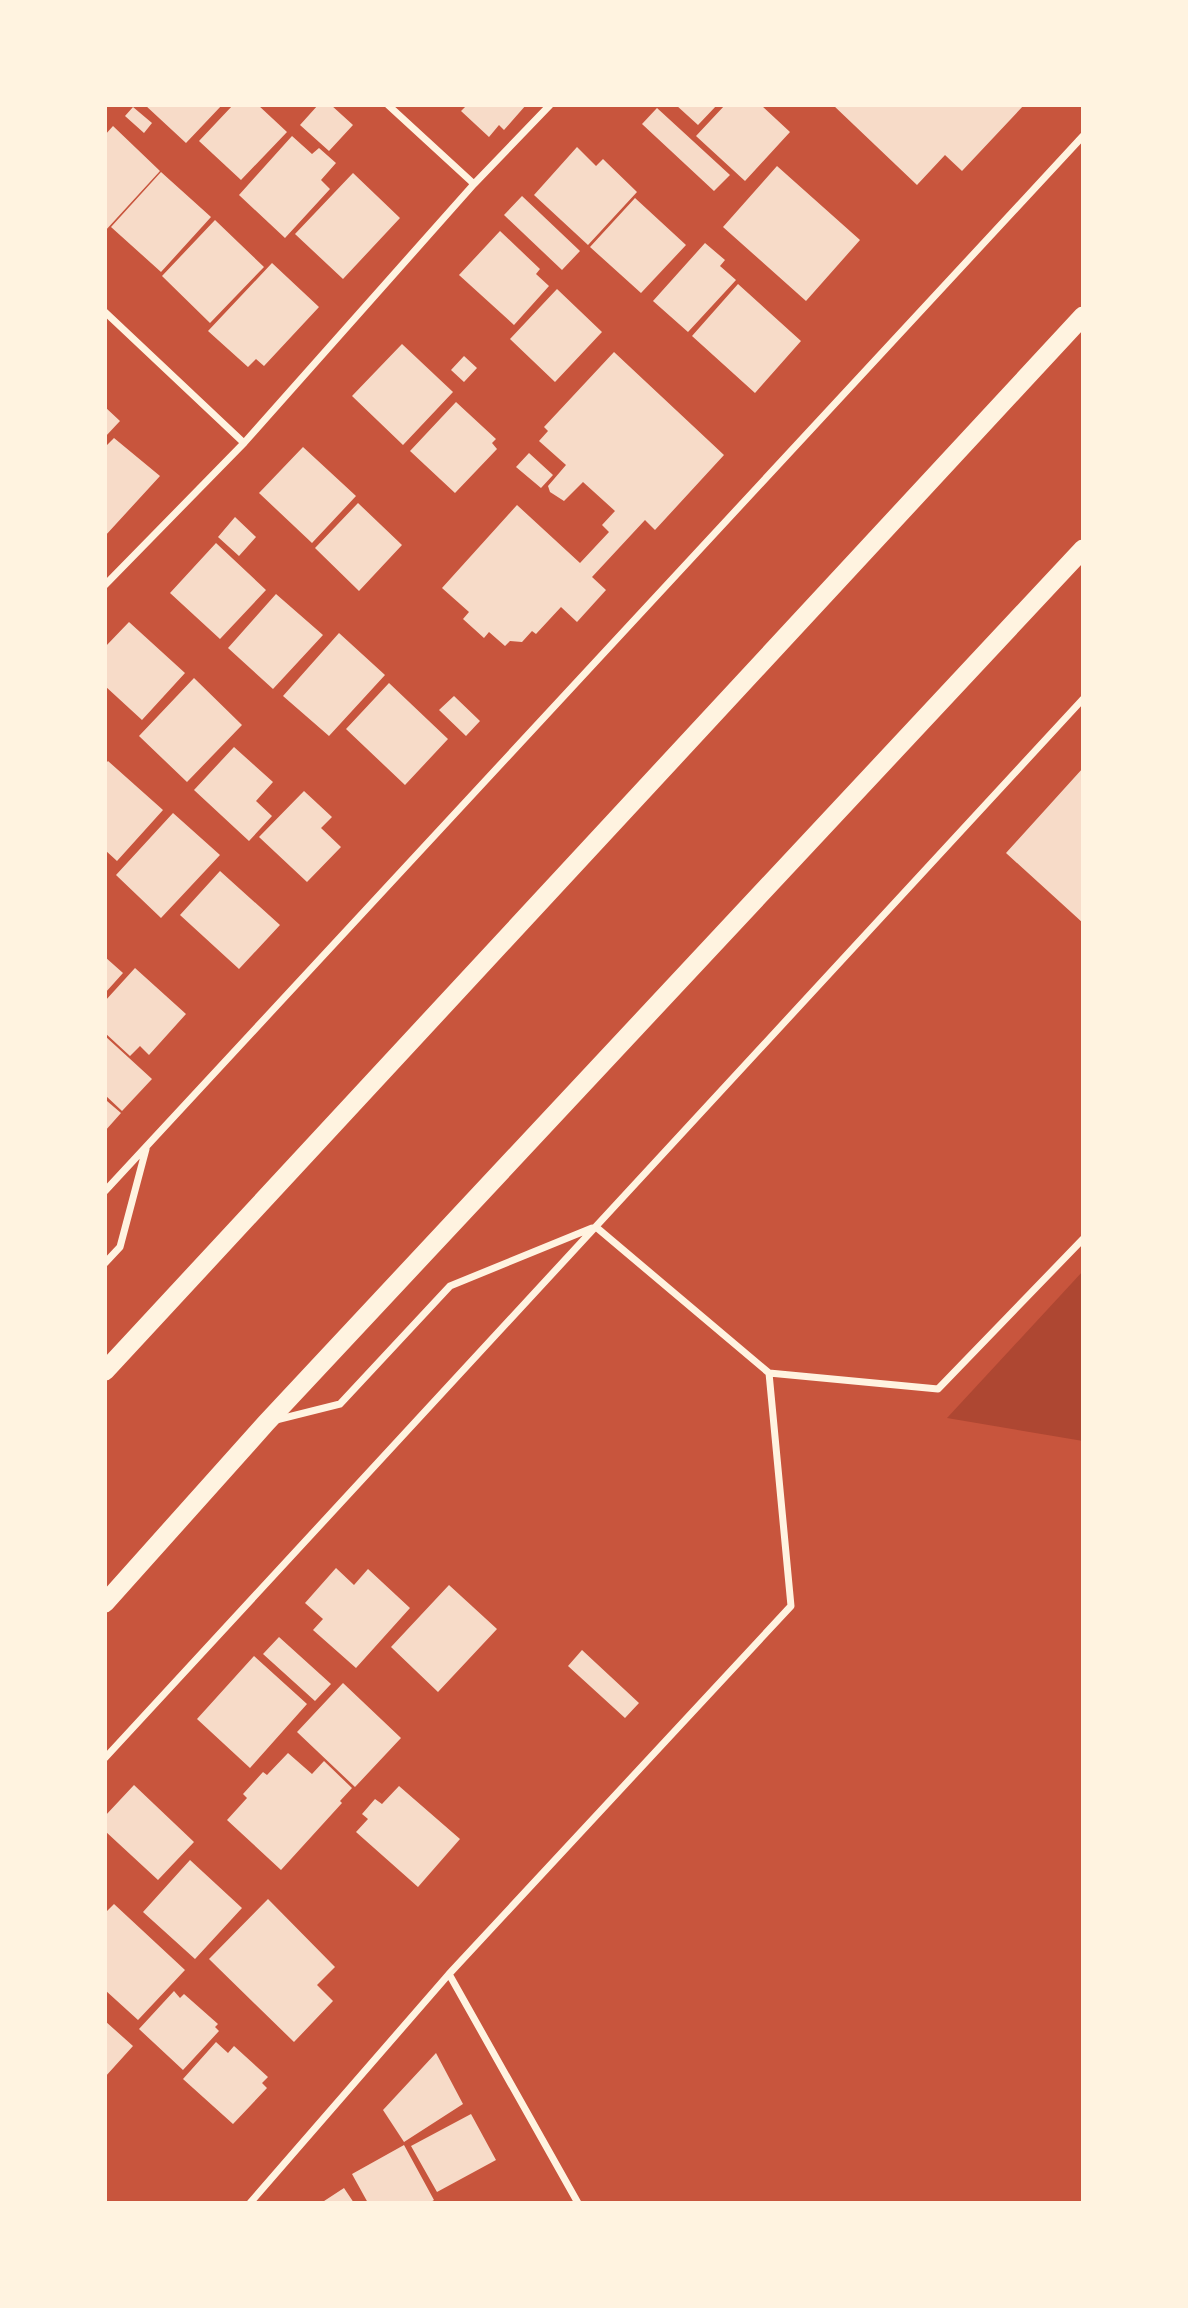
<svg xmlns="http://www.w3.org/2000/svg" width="1188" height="2308" font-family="'PT Serif',serif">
  <rect width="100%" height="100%" fill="#c8553d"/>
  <path fill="#ae4732" d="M1083 1271V1441L947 1418Z"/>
  <path fill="#f7dbc8" d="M145 105H222L186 143Z
    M233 105H258L287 132 241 180 199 141Z
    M318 105H331L353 125 329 151 300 125Z
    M467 105H526L504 130 499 125 489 137 461 111Z
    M676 105H717L698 125Z
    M725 105H761L790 132 745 181 696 136Z
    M833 105H1024L962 171 945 155 917 185Z
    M133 107 152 123 144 133 125 116Z
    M657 108 730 175 714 191 642 124Z
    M113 126 160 171 105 231V135Z
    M292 136 312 154 319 148 336 163 321 180 330 189 285 238 239 195Z
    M577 147 596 166 603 159 637 192 588 245 534 195Z
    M777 166 860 240 806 301 723 227Z
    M161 172 211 217 161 272 111 227Z
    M353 173 400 218 343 279 295 234Z
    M522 196 580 251 562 270 504 215Z
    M635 198 686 245 641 293 590 247Z
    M215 220 264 267 210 323 162 276Z
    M500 231 540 269 536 274 549 286 514 325 459 275Z
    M705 243 725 260 720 266 736 280 688 332 653 301Z
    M272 263 319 307 264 366 256 359 248 367 208 331Z
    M738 284 801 341 755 393 692 336Z
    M557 289 602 332 555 382 510 339Z
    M402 344 453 392 403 445 352 396Z
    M614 352 724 455 655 530 645 520 592 577 606 590 577 622 561 607 536 634 532 631 522 642 510 641 505 646 489 632 484 638 463 619 469 612 442 588 517 505 580 563 609 532 602 525 615 511 583 482 564 501 550 492 548 486 566 465 539 441 548 431 544 427Z
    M464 356 477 368 464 382 451 370Z
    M456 402 496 439 492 443 497 449 455 493 410 451Z
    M105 407 120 421 105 437Z
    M114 438 160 476 105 536V447Z
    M303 447 356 496 312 543 259 493Z
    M529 453 553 475 541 488 516 467Z
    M358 503 402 545 359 591 315 548Z
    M235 517 256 537 239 556 218 537Z
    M216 543 266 590 220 639 170 593Z
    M276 594 323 635 273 689 228 648Z
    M129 622 185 673 142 720 105 686V647Z
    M339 633 385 675 329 736 283 696Z
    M194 678 242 725 187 782 139 736Z
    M389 683 448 739 405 785 346 729Z
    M454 696 480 721 466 736 439 710Z
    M234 747 273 782 256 801 272 816 249 841 194 790Z
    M108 761 163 810 117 861 105 850V764Z
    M1083 768V923L1006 853Z
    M304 791 332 817 321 828 341 847 307 882 259 837Z
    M173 813 220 855 161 918 116 875Z
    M220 871 280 925 239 969 180 915Z
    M105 957 123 973 105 993Z
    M135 968 186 1014 149 1055 140 1046 130 1056 105 1033V1001Z
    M105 1036 152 1079 122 1111 105 1095Z
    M107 1101 121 1113 105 1131V1104Z
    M336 1568 354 1585 368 1569 410 1608 356 1668 313 1630 323 1619 305 1603Z
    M449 1585 497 1629 438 1692 391 1647Z
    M279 1637 331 1684 315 1701 263 1654Z
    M582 1650 639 1703 625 1718 568 1666Z
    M254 1656 307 1704 250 1768 197 1719Z
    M343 1683 401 1738 355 1787 297 1732Z
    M288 1753 312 1774 324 1761 352 1788 340 1801 342 1803 281 1870 227 1820 247 1798 243 1794 263 1772 267 1775Z
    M134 1785 194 1842 158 1880 105 1831V1816Z
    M399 1786 460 1839 418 1887 356 1832 368 1819 362 1814 375 1799 382 1804Z
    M190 1860 242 1908 195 1959 143 1912Z
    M268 1899 335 1967 317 1985 333 2001 294 2042 209 1959Z
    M114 1904 185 1970 138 2020 105 1990V1909L107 1911Z
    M174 1991 180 1998 184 1994 218 2024 215 2027 219 2031 183 2070 139 2029Z
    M105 2021 133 2046 105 2077Z
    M216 2042 228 2053 234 2046 268 2077 262 2083 267 2088 233 2124 183 2079Z
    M436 2053 463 2104 404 2142 383 2110Z
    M471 2114 496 2160 437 2192 411 2146Z
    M404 2145 434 2200 429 2203H368L352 2174Z
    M344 2188 354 2203H321Z"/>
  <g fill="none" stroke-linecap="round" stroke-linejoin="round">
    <path stroke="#fff3e0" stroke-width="7" d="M388 105 474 184
      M105 312 244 443
      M105 585 244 443 474 184 550 105
      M105 1191 1083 136
      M596 1227 769 1373 938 1389 1083 1239
      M105 1263 120 1247 146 1149
      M276 1420 340 1404 450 1286 592 1228
      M105 1758 1083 699
      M449 1974 578 2203
      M250 2203 449 1974 791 1606 769 1373"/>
    <path stroke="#fff3e0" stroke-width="19" d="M105 1371 1083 316
      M105 1603 266 1423 1083 549"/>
  </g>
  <rect width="1188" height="2308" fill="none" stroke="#fff3e0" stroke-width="214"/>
</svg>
